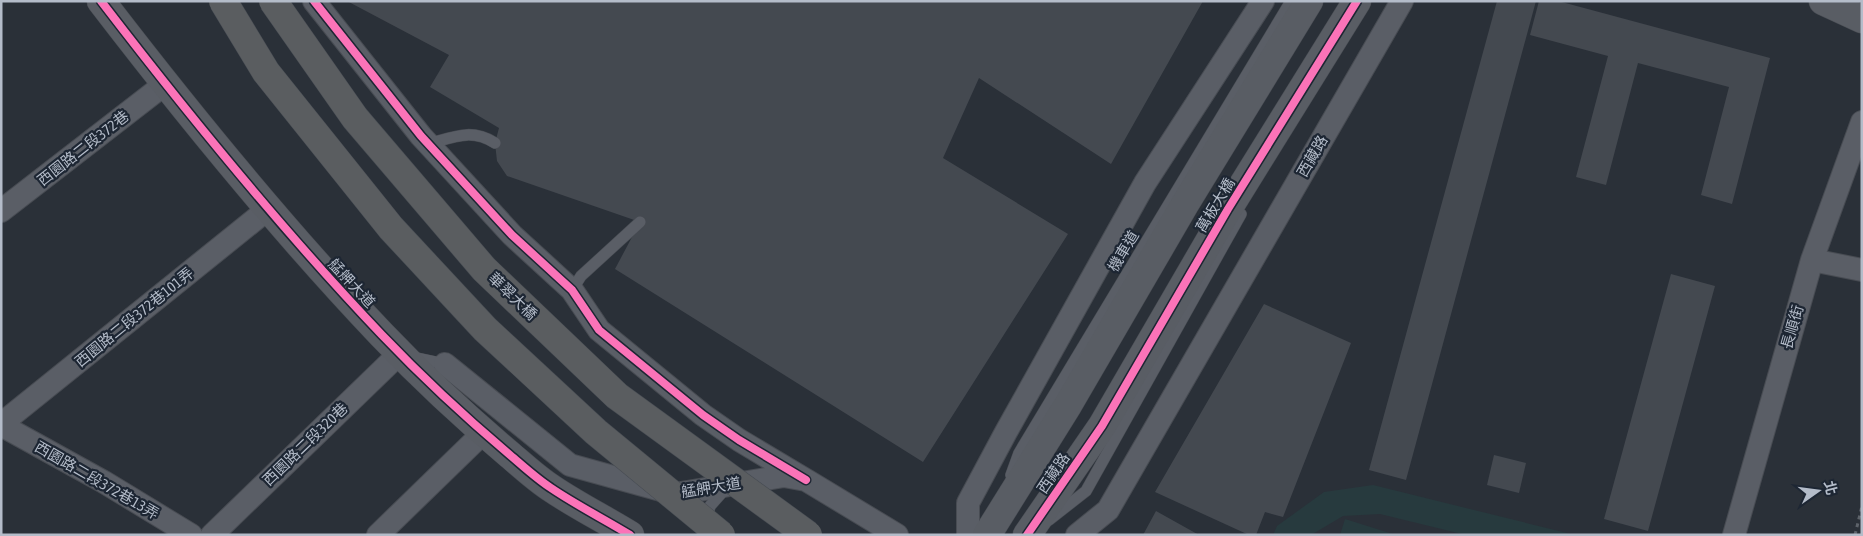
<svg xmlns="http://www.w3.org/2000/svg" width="1863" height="536" font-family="'Asap Condensed','Noto Sans TC',sans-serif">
  <rect width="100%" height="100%" fill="#2a3038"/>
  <path fill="#273a3e" d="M1373 485 1575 535H1466L1380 514 1343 516 1311 535H1273L1277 526 1324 492Z
    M1345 519 1396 535H1340Z"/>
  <path fill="#444950" d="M347 1H1203L1111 164 979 78 943 158 1068 234 923 462 615 269 640 222 507 176 497 161 495 143 499 128 430 87 449 55Z
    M1497 1H1536L1406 480 1369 470Z
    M1539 1H1558L1770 58 1732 204 1701 195 1729 87 1638 63 1606 185 1576 177 1608 56 1530 35Z
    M1671 274 1715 286 1648 531 1604 519Z
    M1264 304 1351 343 1283 517 1265 512 1256 535H1249L1155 492Z
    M1494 455 1526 463 1519 493 1487 485Z
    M1156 511 1199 535H1143Z"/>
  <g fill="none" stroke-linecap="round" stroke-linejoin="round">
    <g stroke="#484c53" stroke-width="12">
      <path id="lane" d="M428 144C454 137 471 128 495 143
        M572 290 581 276 640 222
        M412 357 445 364
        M1011 475 1019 453 1291 1
        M1049 520 1086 491 1241 214
        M706 521 710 506 726 488"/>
    </g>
    <g stroke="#484c53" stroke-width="24">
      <path id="street" d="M314 1 421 136 512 235 572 290 599 330 703 415 739 440 806 480
        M1 211 165 84
        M1812 260 1862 270
        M445 364 570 465 675 494 784 476 806 480 897 535
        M1 424 268 209
        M1 425 104 482 191 535
        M212 535 399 354
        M378 535 483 433
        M968 535V503L1006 432 1145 183 1263 1
        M1077 535 1108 510 1402 1
        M1734 535 1812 260 1862 122"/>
    </g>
    <g stroke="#484c53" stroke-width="29">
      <path id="secondary" d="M101 1C190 117 282 230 382 335 423 378 465 417 510 455 523 466 537 479 551 488 576 505 604 519 630 535
        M1823 1 1862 19
        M987 535 1068 405 1185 204 1309 1
        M1027 535 1102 426 1228 209 1357 1"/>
    </g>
    <path stroke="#5d636a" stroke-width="3" stroke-dasharray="4 4" stroke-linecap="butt" d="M1855 535 1862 506"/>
    <use href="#lane" stroke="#5a5e66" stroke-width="11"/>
    <use href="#street" stroke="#5a5e66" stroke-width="22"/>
    <use href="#secondary" stroke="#595d64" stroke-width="28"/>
    <g stroke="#474c53" stroke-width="29" stroke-linecap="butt">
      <path id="highway-bridge" d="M223 1 266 72 391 228 485 329 596 432 721 535
        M273 1 355 118 484 269 617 396 808 535"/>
    </g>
    <use href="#highway-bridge" stroke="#5a5d60" stroke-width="28"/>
    <g stroke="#1d2633" stroke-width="11">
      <path id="cycleway" d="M101 1C190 117 282 230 382 335 423 378 465 417 510 455 523 466 537 479 551 488 576 505 604 519 630 535
        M314 1 421 136 512 235 572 290 599 330 703 415 739 440 806 480
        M1027 535 1102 426 1228 209 1357 1"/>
    </g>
    <use href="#cycleway" stroke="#fb73b8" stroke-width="8"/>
  </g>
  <g text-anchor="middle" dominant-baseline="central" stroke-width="4.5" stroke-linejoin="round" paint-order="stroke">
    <g font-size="15" fill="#b4bcc9" stroke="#1d2633">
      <text transform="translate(83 148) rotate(-38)">西園路二段372巷</text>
      <text transform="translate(1312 156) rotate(-60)">西藏路</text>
      <text transform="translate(1215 205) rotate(-59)">萬板大橋</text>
      <text transform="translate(1123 251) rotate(-59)">機車道</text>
      <text transform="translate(352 283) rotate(47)">艋舺大道</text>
      <text transform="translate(513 296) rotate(44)">華翠大橋</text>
      <text transform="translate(134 317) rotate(-39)">西園路二段372巷101弄</text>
      <text transform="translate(1792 327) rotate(-74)">長順街</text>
      <text transform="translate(305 444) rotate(-44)">西園路二段320巷</text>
      <text transform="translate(1053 473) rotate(-56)">西藏路</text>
      <text transform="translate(97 480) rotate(30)">西園路二段372巷13弄</text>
      <text transform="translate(711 487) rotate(-9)">艋舺大道</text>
    </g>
  </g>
  <rect width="1863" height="536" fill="none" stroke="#b4bcc9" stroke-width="5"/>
  <g transform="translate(1818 491) rotate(76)" stroke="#1d2633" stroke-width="4" paint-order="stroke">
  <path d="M0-4L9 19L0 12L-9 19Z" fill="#b4bcc9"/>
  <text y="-8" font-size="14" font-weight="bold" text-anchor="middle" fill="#b4bcc9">北</text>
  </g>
</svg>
